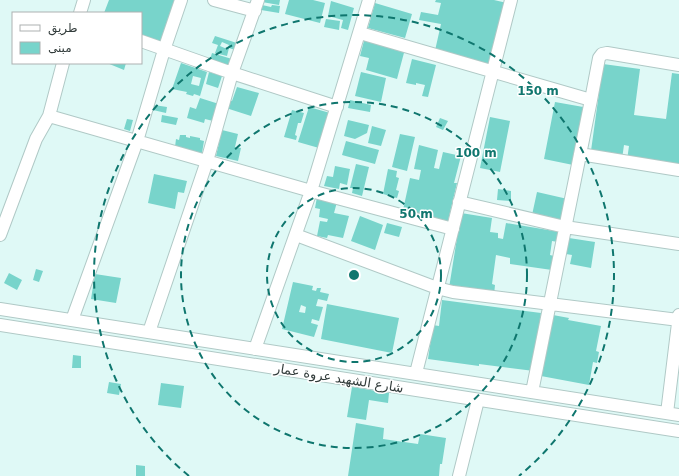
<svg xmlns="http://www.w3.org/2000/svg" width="679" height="476" font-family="'DejaVu Sans','Noto Naskh Arabic',sans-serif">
  <rect width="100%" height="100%" fill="#dff9f6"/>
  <path fill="#78d4cb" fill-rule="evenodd" d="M109 0H176L161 43 141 36V13H104Z
    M262 0H280L279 5 262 2Z
    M289 0H313L325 3 320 23 285 14Z
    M436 0H494L507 3 492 68 434 55 441 24 419 20 421 12 438 15 441 3 435 2Z
    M331 1 354 8 348 30 341 28 343 20 328 16Z
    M375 3 412 14 405 38 368 28Z
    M262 5 271 7 272 5 280 6 279 13 261 10Z
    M326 19 340 21 339 30 324 27Z
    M215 36 240 44 238 51 229 48 227 56 215 53 218 45 212 43ZM222 42 229 45 227 49 220 46Z
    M365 37 405 49 397 79 366 70 369 58 360 56Z
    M212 53 232 59 229 69 209 63Z
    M412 59 436 65 428 97 422 96 425 85 416 83V85L406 83Z
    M107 63H126L124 70Z
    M181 63 207 72 200 96 194 94 193 96 186 94 187 92 172 89ZM193 76 201 78 199 86 191 84Z
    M603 64 640 69 634 115 666 119 672 73 679 74V167L627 160 629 146 624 145 622 159 590 158Z
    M209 72 222 76 218 88 206 84Z
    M361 72 386 78 381 102 355 96Z
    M237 87 259 93 251 116 226 108 229 100 232 101Z
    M200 98 219 104 213 121 205 119 204 123 187 118 190 107 196 109Z
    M350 100 371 105 370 112 348 108Z
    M555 102 589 108 578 166 544 159Z
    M154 105 167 107 166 113 153 110Z
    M309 107 330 113 319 148 298 142Z
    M292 110 304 113 301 123H298L295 135 297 136 296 140 284 137Z
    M162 115 178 118 176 125 161 122Z
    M490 117 510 121 500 172 480 168Z
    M440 118 448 121 443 130 436 127Z
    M127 119 133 120 130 131 124 129Z
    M348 120 369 125 367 133 355 139 344 136Z
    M372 126 386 130 381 146 368 143Z
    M222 130 238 134 235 147 241 148 238 161 216 156Z
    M400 134 415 137 407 171 392 167Z
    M180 135H186V137L190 138V136L200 138V140L204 141 202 153 175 147 176 139 179 140Z
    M346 141 379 150 375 164 342 155Z
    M419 145 438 150 434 168 439 169 443 152 461 156 454 183H457L448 221 403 210 410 178 419 180 421 170 414 169Z
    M356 164 369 167 362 196 352 193 353 188H350Z
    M335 166 350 169 347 185 340 183 339 189 324 186 327 176 333 177Z
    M388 169 397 171 396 177 399 178 396 190 399 191 397 198 383 194Z
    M154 174 187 181 184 193 178 192 175 209 148 203Z
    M498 189 511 191V201L497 200Z
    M537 192 572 200 566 228 532 215Z
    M317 197 337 202 334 213 349 216 343 238 328 235 327 238 317 236 320 221 327 222 328 219 319 217 320 209 315 208Z
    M461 213 492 218 490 232 498 233V238L503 239 506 223 560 232 558 242 552 241 550 255 554 256 552 270 510 264V258L496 255 492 284 495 285 494 295 449 288Z
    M360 216 383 225 375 250 351 241Z
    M387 223 402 227 399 237 384 233Z
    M569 238 595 242 591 268 570 264 572 255 566 254Z
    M36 269 43 271 39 282 33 280Z
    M9 273 22 280 17 290 4 283Z
    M95 274 121 278 116 303 91 299Z
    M293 282 313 286 312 290 316 291 317 288H321L320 292 329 294 327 301 318 299 316 306 323 307 319 321 312 319 311 323 318 325 314 337 282 329ZM301 305 306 307 305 313 299 312Z
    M442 300 541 313 534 371 479 364V366L428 359 433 325 439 326Z
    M327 304 399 318 392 353 321 339Z
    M553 315 569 318 568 320 601 326 596 351 599 352 597 363 593 362 589 385 541 376Z
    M73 355 81 356V368H72Z
    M109 382 121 384 119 395 107 393Z
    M161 383 184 386 181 408 158 405Z
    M352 387 389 393 388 403 369 400 366 420 347 417Z
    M356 423 384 428 383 439 418 444 420 434 446 438 442 464H440L439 476H348Z
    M136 465 145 466V476H136Z"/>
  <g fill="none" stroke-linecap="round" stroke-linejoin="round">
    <g stroke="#b0c9c6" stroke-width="14">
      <path id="minor" d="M214 0 255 11
        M80 13 84 0
        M360 33 591 100
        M141 41 232 73 258 0
        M49 116 311 191 453 229
        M580 154 679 170
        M459 202 565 227 679 244
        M0 235 36 139 49 116 63 63
        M296 235 437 288 453 292 679 320
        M0 309 679 415
        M72 320 137 141 164 50 181 0
        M0 325 679 431
        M149 332 207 161 232 73 337 107
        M255 349 311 191 369 0
        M416 373 511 0
        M532 392 591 100 599 58 602 54 607 53 679 65
        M667 413 679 315
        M459 476 478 400"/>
    </g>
    <use href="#minor" stroke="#fff" stroke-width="12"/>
  </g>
  <g fill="none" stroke="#0f766e" stroke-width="2" stroke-dasharray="7 5">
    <circle cx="354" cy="275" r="87"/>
    <circle cx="354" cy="275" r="173"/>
    <path d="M189 476A260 260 0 1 1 519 476"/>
  </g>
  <g text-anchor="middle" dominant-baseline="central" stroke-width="3" stroke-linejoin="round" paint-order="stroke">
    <g font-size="13" fill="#323c3b" stroke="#fff">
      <text transform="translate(339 378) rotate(9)">شارع الشهيد عروة عمار</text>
    </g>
  </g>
  <circle cx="354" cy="275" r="6" fill="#0f766e" stroke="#fff" stroke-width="2"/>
  <g font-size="12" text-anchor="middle" font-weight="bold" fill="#0f766e" stroke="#fff" stroke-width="3" stroke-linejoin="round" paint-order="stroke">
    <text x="538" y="95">150 m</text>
    <text x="476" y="157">100 m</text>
    <text x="416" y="218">50 m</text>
  </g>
  <rect x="12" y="12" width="130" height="52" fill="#ffffff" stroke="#adb1b1"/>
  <rect x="20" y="25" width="20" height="6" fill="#ffffff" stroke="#adb1b1"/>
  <text x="48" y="32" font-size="12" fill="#323c3b">طريق</text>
  <rect x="20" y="42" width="20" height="12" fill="#78d4cb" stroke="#adb1b1"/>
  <text x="48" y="52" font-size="12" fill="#323c3b">مبنى</text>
</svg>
